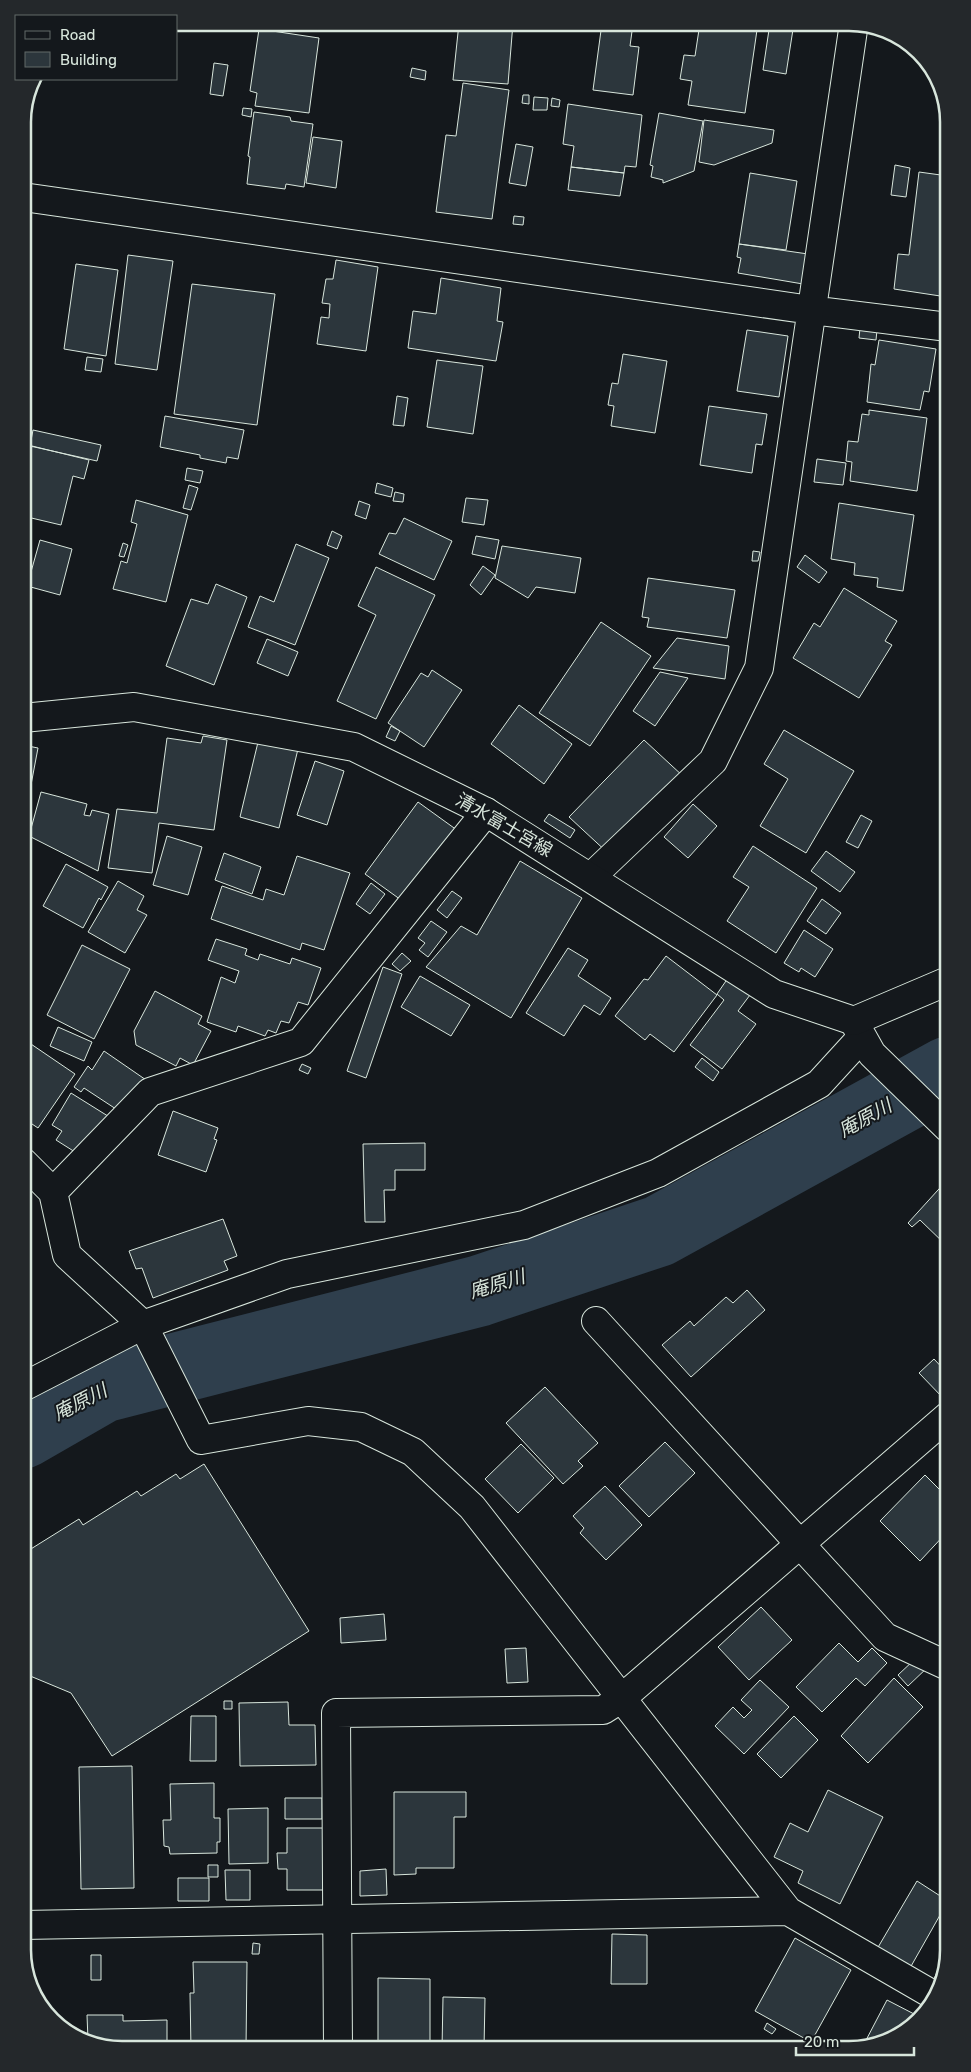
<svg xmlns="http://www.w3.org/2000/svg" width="971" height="2072" font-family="Rubik,'Noto Sans JP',sans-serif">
  <rect width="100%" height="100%" fill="#14181c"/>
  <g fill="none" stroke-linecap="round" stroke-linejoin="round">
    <path stroke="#2f3f4d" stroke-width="71" d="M23 1433 103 1387 479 1291 659 1231 948 1072"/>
  </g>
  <path fill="#2c363c" stroke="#d8e6dc" d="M274 23H323L322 30Z
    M459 23H513L508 84 453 80Z
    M602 23 633 24 630 46 639 47 633 95 593 90Z
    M700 23H758L745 113 688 105 692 81 680 79 684 55 695 56Z
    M770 23H794L786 74 763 70Z
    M259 29 319 38 309 113 255 106 257 93 250 91Z
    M214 63 228 65 223 96 210 94Z
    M412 68 426 71 425 80 410 77Z
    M463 83 509 90 492 219 436 212 446 135 456 136Z
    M523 95H529V104L522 103Z
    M534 97 548 98 547 110H533Z
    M552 98 560 100 559 107 551 106Z
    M568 104 642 115 636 167 625 166 624 173 571 167 574 146 563 144Z
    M243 108 252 109 251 117 242 115Z
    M254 112 290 117 291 121 313 124 304 187 286 184 285 189 247 184 250 157 248 156Z
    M659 113 703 121 694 171 663 183V180L651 177 653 166 650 165Z
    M704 120 774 130 772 143 714 165 699 162Z
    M313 137 342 141 336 188 306 183Z
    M516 144 533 147 526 186 509 183Z
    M895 165 910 168 906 197 891 195Z
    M571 167 624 173 620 196 568 190Z
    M919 172 948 176 947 297 894 289 898 254 909 255Z
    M750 173 797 181 786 250 739 244Z
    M514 216 524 217 523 225 513 224Z
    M739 244 808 254 803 284 738 273 741 258 737 257Z
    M128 255 173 261 157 370 115 364Z
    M336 260 378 267 366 351 317 344 321 317 329 318 330 304 322 303 326 279H333Z
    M76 264 118 270 106 356 64 349Z
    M441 278 501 288 497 321 503 322 496 361 408 348 413 311 436 314Z
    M192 284 275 294 257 425 174 414Z
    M860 328 877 330 876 340 859 338Z
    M747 330 788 336 779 397 737 391Z
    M879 340 936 349 929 392 924 391 920 410 867 402 871 364 875 365Z
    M944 348 948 349V360L942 358Z
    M623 354 667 361 655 433 611 426 614 406 608 405 612 383 618 384Z
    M87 357 103 359 101 372 85 370Z
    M437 360 483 366 473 434 427 427Z
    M397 396 408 398 404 426 393 425Z
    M709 406 767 414 762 445 756 444 752 473 700 465Z
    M869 410 927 418 917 491 850 481 852 462 846 461 848 441 858 442 862 414 869 415Z
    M165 416 244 430 238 459 227 457 226 463 200 458V455L160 447Z
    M33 430 101 445 97 461 30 446Z
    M32 446 89 460 84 479 73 476 61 525 23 516V506L30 475 25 474Z
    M817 459 846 463 843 485 814 482Z
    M187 468 203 471 200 483 185 480Z
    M377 483 393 488 391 497 375 493Z
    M189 485 198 488 191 510 183 508Z
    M395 492 404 494 403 502 393 501Z
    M466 498 488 500 484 525 462 522Z
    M136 500 188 515 166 602 113 589 121 561 127 563 137 524 131 522Z
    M359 501 370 505 366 519 355 515Z
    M839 503 914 515 903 591 877 587 878 578 854 575 855 563 831 559Z
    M404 518 452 541 434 580 379 554 389 533 396 534Z
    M332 531 342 536 337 549 327 545Z
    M476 536 499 540 495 559 472 554Z
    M40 540 72 549 60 595 27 586Z
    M123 543 128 545 124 557 119 556Z
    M296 544 329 558 295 645 248 627 260 596 274 602Z
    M502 546 581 558 575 593 536 587 528 598 495 578Z
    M753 551 760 552 758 561H752Z
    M805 555 827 572 819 583 797 567Z
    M483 566 495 575 481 595 470 585Z
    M376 567 435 595 376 719 337 701 376 615 358 606Z
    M648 578 735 590 727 638 647 627 649 618 642 617Z
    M216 584 247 597 214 685 166 666 191 599 208 604Z
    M844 588 897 621 885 641 892 645 859 698 793 658 814 623 820 627Z
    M601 622 651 656 590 746 539 713Z
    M677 638 729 646 725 679 653 668Z
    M267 639 298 652 288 676 257 663Z
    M432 670 462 690 424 747 388 723 421 673 428 677Z
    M660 672 688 678 655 726 633 711Z
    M519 705 572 744 544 784 491 744Z
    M391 726 400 731 395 741 386 737Z
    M784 730 854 771 806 853 760 826 788 779 764 764Z
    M203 736 227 740 214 830 159 823 152 873 108 868 117 809 157 813 167 738 201 743Z
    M259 738 298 749 279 828 240 817Z
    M644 740 684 777 610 855 569 817Z
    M23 745 38 748 23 827Z
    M315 761 344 771 327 825 297 815Z
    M41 792 87 804 84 815 90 816 92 810 109 814 98 871 29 836Z
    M418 802 461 833 408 905 365 874Z
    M693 804 717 826 688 858 664 837Z
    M549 814 575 830 570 838 544 821Z
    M861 815 872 821 858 848 846 842Z
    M167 836 202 847 188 895 153 885Z
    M753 846 817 888 776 953 727 921 749 887 733 877Z
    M826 851 855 872 840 892 811 871Z
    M224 853 261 867 252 894 215 880Z
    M297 856 350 873 324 950 302 943 300 950 211 919 222 886 263 900 266 889 284 895Z
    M520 861 582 898 511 1018 426 967 461 926 477 935Z
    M66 864 108 887 101 900 99 898 83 928 43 906Z
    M118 881 144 896 137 910 147 915 125 953 88 932Z
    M371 883 385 894 370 914 356 904Z
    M452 891 462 898 447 918 437 910Z
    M822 899 841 913 826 934 807 921Z
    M431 921 447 932 428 957 419 950 425 943 418 938Z
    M804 930 833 949 815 977 801 968 799 972 784 963Z
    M216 939 247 949 245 955 258 960 260 954 290 964 292 958 321 968 308 1005 298 1002 289 1023 281 1021 276 1033 268 1030 265 1036 238 1026 236 1032 207 1022 221 977 235 983 239 971 208 960Z
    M82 945 130 969 94 1039 47 1015Z
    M568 948 588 960 578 976 611 998 600 1015 584 1005 564 1036 526 1013Z
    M402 953 411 961 400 971 392 964Z
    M666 956 717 995 674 1052 650 1034 645 1040 615 1016 644 979 648 980Z
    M383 967 402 974 366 1078 347 1071Z
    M420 976 470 1005 451 1036 401 1007Z
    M728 978 750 995 738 1011 756 1024 722 1069 690 1045 724 1000 717 994Z
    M155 991 202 1016 198 1024 211 1031 193 1065 180 1058 176 1066 136 1045 134 1031Z
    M58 1027 92 1042 84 1061 50 1046Z
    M28 1042 75 1074 38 1128 23 1118V1049Z
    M104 1051 149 1082 119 1111 84 1088 81 1092 74 1087 88 1066 92 1070Z
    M702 1058 719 1072 713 1081 695 1067Z
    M302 1064 311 1068 308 1074 299 1070Z
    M71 1093 111 1118 90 1153 79 1145 75 1152 56 1140 62 1131 52 1125Z
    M173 1111 218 1128 214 1139 217 1140 206 1172 158 1155Z
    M425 1143V1170H395V1190H384L385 1222H365L363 1144Z
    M948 1179V1247L920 1220 912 1227 908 1223Z
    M223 1219 237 1256 224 1261 228 1270 153 1298 142 1268 136 1269 129 1251Z
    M747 1290 765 1310 691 1377 662 1345 690 1321 694 1326 726 1297 733 1303Z
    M934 1359 948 1374V1394L944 1399 919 1373Z
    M545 1387 598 1443 578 1461 583 1466 563 1484 506 1423Z
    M665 1442 695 1473 649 1517 619 1486Z
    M521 1444 554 1478 518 1513 485 1479Z
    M204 1464 309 1631 112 1756 71 1693 23 1673V1549L24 1548 26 1552 79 1519 83 1525 137 1491 141 1496 176 1474 180 1479Z
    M925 1475 948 1498V1531L920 1561 880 1521Z
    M605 1486 642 1525 606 1560 580 1533 584 1528 573 1516Z
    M761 1607 792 1640 749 1680 718 1647Z
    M384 1614 386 1640 341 1643 340 1618Z
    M839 1643 858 1662 872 1648 887 1663 865 1686 856 1678 822 1712 796 1687Z
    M526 1648 528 1682 507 1683 505 1649Z
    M915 1659 929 1666 908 1686 898 1675Z
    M894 1678 923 1707 868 1763 841 1736Z
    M760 1680 789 1707 744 1754 715 1726 733 1707 744 1718 752 1710 741 1700Z
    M224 1701H232V1709H224Z
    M288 1702 289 1725H315L316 1765 240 1766 239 1703Z
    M191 1716H216V1761H190Z
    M794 1716 818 1740 781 1778 757 1754Z
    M132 1766 134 1888 81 1889 79 1767Z
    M214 1783V1818H220V1842H217V1853L170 1854 169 1847 164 1846 163 1820H171L170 1784Z
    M828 1790 883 1817 840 1904 798 1883 803 1871 774 1857 790 1823 808 1832Z
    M394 1792H466V1817H454V1868H416V1874L394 1875Z
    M285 1798H322V1819H285Z
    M268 1808V1863L229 1864 228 1809Z
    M287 1828H323L324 1890H287V1869H278L277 1853H287Z
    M208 1865H218V1877H208Z
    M386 1869 387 1895 360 1896V1871Z
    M225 1870H250V1900H226Z
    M178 1878H209V1901H178Z
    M917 1881 948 1901 910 1968 877 1949Z
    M612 1934 647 1935V1984H611Z
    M795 1938 851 1970 811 2042 755 2011Z
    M253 1943 260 1944 259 1954H252Z
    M948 1946V1950L939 1981 934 1979Z
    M91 1955H101V1980H91Z
    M193 1962H247L246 2049H191L190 1993H194Z
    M378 1978 430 1979V2049H378Z
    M443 1997 485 1998 484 2049H442Z
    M887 2000 916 2015 912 2021 887 2042 868 2046 864 2044Z
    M87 2015H123V2021L167 2020V2049H116L88 2040Z
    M767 2023 776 2029 772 2034 764 2029Z"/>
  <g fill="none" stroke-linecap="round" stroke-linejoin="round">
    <g stroke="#d8e6dc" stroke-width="30">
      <path id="minor" d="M23 197 811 310 948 327
        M591 877 713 761 759 668 854 23
        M854 1022 872 1054 948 1128
        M23 1162 53 1192 67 1255 143 1325 201 1440 308 1421 361 1427 413 1452 472 1507 788 1911 935 1996
        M53 1192 150 1092 301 1042 486 812
        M596 1321 885 1637 948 1666
        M23 1387 143 1325 287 1274 524 1225 658 1173 819 1084 862 1037
        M23 1925 788 1911
        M338 2049 336 1713 603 1710 622 1698 948 1416"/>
    </g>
    <g stroke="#d8e6dc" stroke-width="30">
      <path id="primary" d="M23 718 134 707 354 747 486 812 774 994 854 1021 948 981"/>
    </g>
    <use href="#minor" stroke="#14181c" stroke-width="28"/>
    <use href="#primary" stroke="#14181c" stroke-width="28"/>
  </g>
  <g text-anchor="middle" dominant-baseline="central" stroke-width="4" stroke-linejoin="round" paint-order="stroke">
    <g font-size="18" fill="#d8e6dc" stroke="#14181c">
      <text transform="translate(504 825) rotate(30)">清水富士宮線</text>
    </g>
    <g font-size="19" font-style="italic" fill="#d8e6dc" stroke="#14181c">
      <text transform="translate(865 1118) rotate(-29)">庵原川</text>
      <text transform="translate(497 1284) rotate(-17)">庵原川</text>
      <text transform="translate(80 1402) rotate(-27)">庵原川</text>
    </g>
  </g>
  <path d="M0 0H971V2072H0ZM122 31H849A91 91 0 0 1 940 122V1950A91 91 0 0 1 849 2041H122A91 91 0 0 1 31 1950V122A91 91 0 0 1 122 31Z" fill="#24282b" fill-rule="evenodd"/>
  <path fill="none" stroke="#d8e6dc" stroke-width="2.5" d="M122 31H849A91 91 0 0 1 940 122V1950A91 91 0 0 1 849 2041H122A91 91 0 0 1 31 1950V122A91 91 0 0 1 122 31Z"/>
  <rect x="15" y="15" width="162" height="65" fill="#14181c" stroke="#626a69"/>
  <rect x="25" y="31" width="25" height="8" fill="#14181c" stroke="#626a69"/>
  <text x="60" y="40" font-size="15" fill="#d8e6dc">Road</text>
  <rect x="25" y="52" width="25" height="15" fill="#2c363c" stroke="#626a69"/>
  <text x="60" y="65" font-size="15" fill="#d8e6dc">Building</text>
  <path d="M796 2047v8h118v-8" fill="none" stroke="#d8e6dc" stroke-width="2.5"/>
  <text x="804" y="2047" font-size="15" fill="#d8e6dc" stroke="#14181c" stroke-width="4" paint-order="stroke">20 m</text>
</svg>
